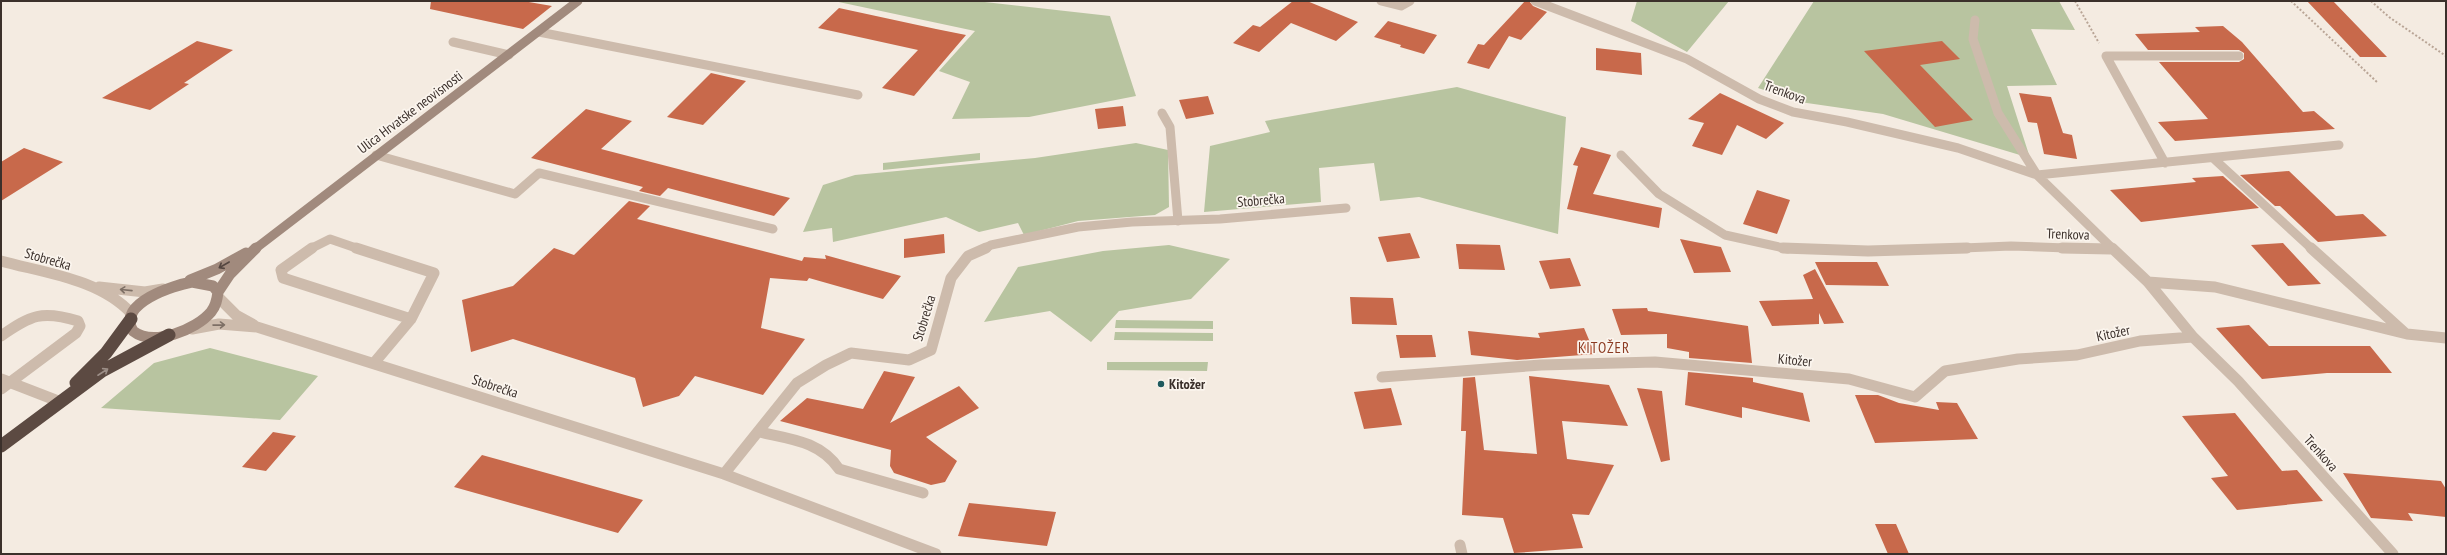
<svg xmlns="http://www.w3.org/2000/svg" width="2447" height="555" font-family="'PT Sans Narrow',sans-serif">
  <rect width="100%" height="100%" fill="#f4ebe1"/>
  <path fill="#b8c4a0" d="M834 1H976L1110 16 1136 96 1029 117 952 119 970 82 939 71 975 31Z
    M1637 1H1729L1687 52 1631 21Z
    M1814 1H2059L2075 30 2031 29 2057 85 2007 86 2030 158 1883 114 1800 102 1758 88Z
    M1457 87 1566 117 1558 234 1419 197 1380 201 1374 163 1319 168 1321 202 1204 212 1210 146 1270 132 1265 121Z
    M1136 143 1168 150 1169 207 1155 215 1078 221 1024 235 1018 223 979 232 946 217 833 242 832 228 803 232 823 185 855 175 1035 158Z
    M980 153V160L883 170V163Z
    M1169 245 1230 259 1191 299 1119 311 1091 342 1050 311 984 322 1018 267 1103 251Z
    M1116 320 1213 321V329L1115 328Z
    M1115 332 1213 333V341L1114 340Z
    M210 348 318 376 280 420 101 408 154 363Z
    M1107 362H1208L1207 371 1107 370Z"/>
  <path fill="#c8694b" d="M431 1H523L552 6 523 29 430 9Z
    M1293 1H1307L1358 22 1336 41 1291 23 1259 52 1233 43 1253 25 1260 27Z
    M1525 1H1529L1533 6 1547 12 1521 40 1509 36 1489 69 1467 63 1478 44 1484 45Z
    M2307 1H2333L2387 57H2360Z
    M839 8 936 29 966 35 914 96 882 88 918 50 818 28Z
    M1388 21 1437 35 1424 54 1400 47 1401 45 1374 37Z
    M2223 26 2242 42 2303 112 2314 111 2335 129 2175 141 2158 122 2208 119 2159 62H2239L2244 59V53L2239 50H2148L2135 34 2200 32 2195 27Z
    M197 41 233 50 184 83 189 84 150 110 102 98Z
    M1942 41 1960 59 1920 65 1973 120 1935 127 1864 51Z
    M1596 48 1641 53 1642 75 1596 70Z
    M711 73 746 81 703 125 667 117Z
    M1720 93 1784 123 1766 139 1737 125 1722 155 1692 146 1704 123 1688 119Z
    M2019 93 2051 97 2063 133 2072 135 2077 159 2044 154 2037 123 2028 122Z
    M1208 96 1214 114 1186 119 1179 100Z
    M1123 106 1126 126 1098 129 1095 109Z
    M586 109 632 121 601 149 790 198 774 216 668 188 660 196 639 191 643 187 531 158Z
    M1581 147 1611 155 1593 194 1662 208 1659 228 1567 209 1578 166 1573 165Z
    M24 148 63 162 1 201V162Z
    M2289 171 2336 216 2363 214 2387 236 2318 242 2280 206H2275L2240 175Z
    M2223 176 2259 208 2141 222 2110 190 2196 182 2192 178Z
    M1757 190 1790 200 1777 234 1743 224Z
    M629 201 650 206 637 219 802 261 804 257 826 259 825 255 901 276 883 299 809 278 807 281 770 278 761 328 805 339 763 395 695 376 679 396 643 407 635 378 513 339 471 352 462 300 513 286 554 248 574 255Z
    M1410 233 1420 258 1387 262 1378 237Z
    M944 234 945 253 904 258V239Z
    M1680 239 1721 247 1731 272 1694 273Z
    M2283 243 2321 284 2288 286 2251 245Z
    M1456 244 1500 245 1505 270 1459 269Z
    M1570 258 1581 286 1550 289 1539 261Z
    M1815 262H1877L1889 286 1826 285Z
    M1815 269 1844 323 1824 324 1819 313V324L1772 326 1759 301 1813 299 1803 275Z
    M1350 297 1393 298 1397 325 1352 324Z
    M1647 308 1648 311 1748 326 1752 363 1689 358V352L1667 348V334L1621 335 1612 309Z
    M2249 325 2269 346H2370L2392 373H2327L2262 379 2216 328Z
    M1584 328 1595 354 1517 360 1471 355 1468 331 1540 338 1538 333Z
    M1396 335H1432L1436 357 1400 358Z
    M884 371 915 377 890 423 959 386 979 408 926 437 957 461 945 482 931 485 894 473 890 466 891 450 780 421 807 398 863 409Z
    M1688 372 1753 378V382L1803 393 1810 422 1742 407V418L1685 405Z
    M1529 376 1609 385 1628 426 1562 421 1567 459 1614 465 1589 515 1572 514 1583 548 1514 553 1503 518 1462 515 1466 431H1461L1463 378 1475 377 1484 450 1537 454Z
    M1391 388 1402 425 1364 429 1354 392Z
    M1637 388 1662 391 1670 460 1661 462Z
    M1855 395H1878L1899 403 1939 410 1936 402 1957 403 1978 439 1875 443Z
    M2235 413 2282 471 2297 470 2323 501 2237 510 2211 478 2228 476 2182 416Z
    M273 432 296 436 266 471 242 467Z
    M482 455 643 500 618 533 454 487Z
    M2343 473 2441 481 2446 489V517L2408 513 2413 521 2371 518Z
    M969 503 1056 512 1047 546 958 536Z
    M1875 524H1896L1909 554H1888Z"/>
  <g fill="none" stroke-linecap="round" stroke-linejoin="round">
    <path stroke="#b9a596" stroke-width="2" stroke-dasharray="2 2" stroke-linecap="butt" d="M2075 1 2099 43
      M2291 1 2378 83
      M2371 1 2389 17 2446 56"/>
    <path stroke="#cdbbac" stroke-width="9" d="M1381 1 1401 6 1410 1
      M539 32 858 95
      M453 42 509 55
      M1162 113 1170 127 1178 221
      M376 155 515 194 539 173 773 229
      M310 249 330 239 359 249"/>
    <path stroke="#cdbbac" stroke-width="11" d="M312 248 281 270 283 278 411 319
      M356 248 434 273 411 319
      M1 336C31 315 42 310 78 321L80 326 76 333 1 389
      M374 363 411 319
      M1 379 58 401
      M759 432C790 439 820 441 839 469L923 493
      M1460 545 1462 554"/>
    <path stroke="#cdbbac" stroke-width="9" d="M1535 1 1687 59 1759 99 1793 112 1847 122 1958 148 2037 175 2113 249
      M1975 20 1973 39 1998 113 2037 175 2339 145
      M1621 155 1659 194 1725 235 1788 249
      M2213 158 2312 249
      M2165 163 2106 56H2239
      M984 249 991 245 1078 227 1132 222 1220 219 1346 208
      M1939 249 2011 246 2095 249"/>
    <path stroke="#cdbbac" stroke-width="11" d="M1783 248 1868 251 1967 248
      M2062 248 2111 249
      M2112 248 2148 282 2193 337 2238 381 2393 554
      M2311 248 2405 333
      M1 261C45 273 100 279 132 314
      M2148 282 2215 287 2407 334 2446 338
      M99 287 145 292 163 289
      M219 298 236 315 254 325
      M192 329 219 324 257 327 724 474 936 554
      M1382 377 1541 365 1655 362 1849 379 1915 397 1945 371 2018 359 2077 355 2140 341 2193 337
      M724 474 797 383 826 365 851 353 909 360 931 350 951 278 968 256 986 248"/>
    <path stroke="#a18a7d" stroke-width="9" d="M255 249 578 1"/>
    <path stroke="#a18a7d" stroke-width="11" d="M190 280 217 269 246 253
      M192 282 213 286 218 292C217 300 216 306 211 312 196 330 153 347 133 331 116 303 175 285 192 282Z
      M218 292 230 274 256 248"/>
    <path stroke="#5c4a42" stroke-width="13" d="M76 383 106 353 131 319
      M1 446 102 371 169 335"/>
  </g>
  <defs><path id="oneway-shaft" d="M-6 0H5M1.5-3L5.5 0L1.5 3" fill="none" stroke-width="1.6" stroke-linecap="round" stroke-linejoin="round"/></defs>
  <use stroke="#544640" href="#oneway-shaft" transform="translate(224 265) rotate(150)"/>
  <g stroke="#7d6f65">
    <use href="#oneway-shaft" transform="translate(126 290) rotate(-174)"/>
    <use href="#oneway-shaft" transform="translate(219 325) rotate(-1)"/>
  </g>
  <use stroke="#9c8e87" href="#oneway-shaft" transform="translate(103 372) rotate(-33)"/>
  <circle fill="#1f5a5e" stroke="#fbf5ee" stroke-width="1.5" cx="1161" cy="384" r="4"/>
  <g text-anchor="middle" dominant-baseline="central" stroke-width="3.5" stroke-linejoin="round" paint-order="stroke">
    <g font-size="14" fill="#3b302b" stroke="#fbf5ee">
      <text transform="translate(1785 92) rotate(20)">Trenkova</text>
      <text transform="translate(410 112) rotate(-37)">Ulica Hrvatske neovisnosti</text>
      <text transform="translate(1261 200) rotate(-5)">Stobrečka</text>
      <text transform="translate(2068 234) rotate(2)">Trenkova</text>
      <text transform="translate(48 259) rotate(16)">Stobrečka</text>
      <text transform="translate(924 318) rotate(-73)">Stobrečka</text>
      <text transform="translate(2113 333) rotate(-12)">Kitožer</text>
      <text transform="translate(1795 360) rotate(5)">Kitožer</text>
      <text transform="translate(495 386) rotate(18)">Stobrečka</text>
      <text transform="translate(2321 453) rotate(48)">Trenkova</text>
    </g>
    <g font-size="14" font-weight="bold" fill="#3b302b" stroke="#fbf5ee" text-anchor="start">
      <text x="1169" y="384">Kitožer</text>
    </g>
    <g font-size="15" letter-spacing="1" fill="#8c3b22" stroke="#fbf5ee">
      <text x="1604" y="347">KITOŽER</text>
    </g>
  </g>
  <rect width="2447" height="555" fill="none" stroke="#3b302b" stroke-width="4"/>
</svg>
